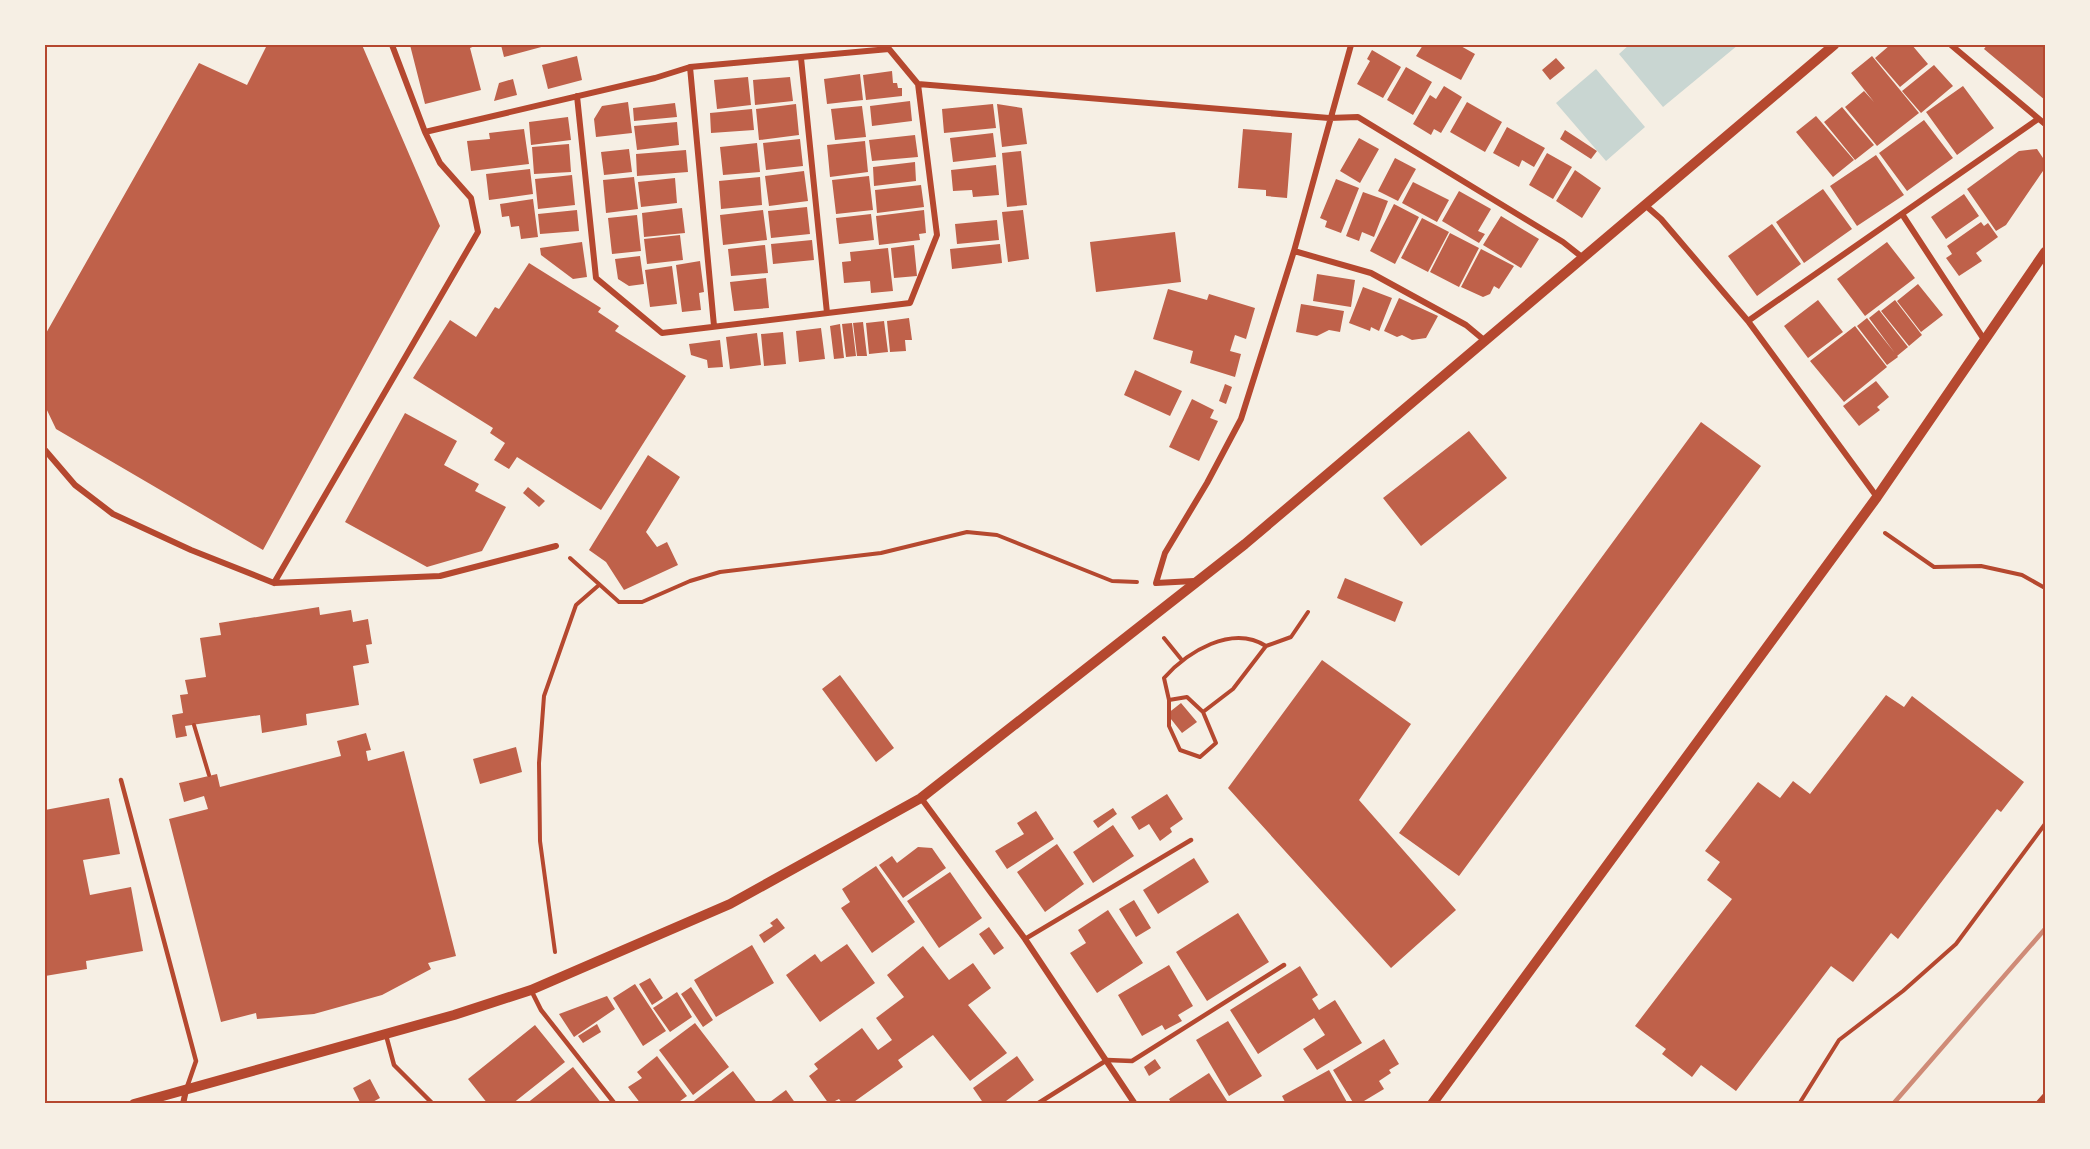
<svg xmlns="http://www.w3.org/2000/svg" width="2090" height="1149" font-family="Jost,sans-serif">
  <rect width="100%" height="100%" fill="#f6efe4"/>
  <path fill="#c9d6d2" d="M1629 45H1738L1663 107 1619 54Z
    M1596 69 1645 127 1606 161 1556 103Z"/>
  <path fill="#bf614a" d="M267 45H362L440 226 263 550 56 429 45 406V335L199 63 247 85Z
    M410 45H477L470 48 481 90 425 104Z
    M501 45H545V46L504 57Z
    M1423 45H1459L1475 54 1461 80 1416 56Z
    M1890 45H1912L1928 64 1900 87 1875 58Z
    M1987 45H2045V100L1984 49Z
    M1372 50 1401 67 1383 98 1357 84 1370 61 1367 59Z
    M577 56 582 80 548 89 542 65Z
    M1872 56 1919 113 1877 146 1845 107 1864 91 1874 102 1851 73Z
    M1556 58 1565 68 1550 80 1542 70Z
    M1934 65 1953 86 1921 113 1902 91Z
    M1406 67 1432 82 1413 115 1387 100Z
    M892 71 893 83H897L898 88H902V96L866 100 863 75Z
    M860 74 863 100 827 104 824 79Z
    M748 77 751 105 717 109 714 80Z
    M790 77 793 101 755 105 753 80Z
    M513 79 517 95 494 101 499 83Z
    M1444 86 1462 97 1441 133 1434 129 1431 135 1413 124 1430 95 1436 99Z
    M1963 86 1994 128 1957 155 1926 112Z
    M910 101 912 121 872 126 870 106Z
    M628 102 632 133 596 137 594 119 602 106Z
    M1467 102 1502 122 1485 152 1450 132Z
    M675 103 677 117 634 121 633 108Z
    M796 104 799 135 759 140 756 109Z
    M993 104 996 128 944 133 942 109Z
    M997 104 1022 108 1027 144 1002 147Z
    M862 106 866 137 835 140 831 109Z
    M1842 107 1874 145 1855 160 1824 122Z
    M752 109 754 130 711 133 710 113Z
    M1816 116 1854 160 1833 177 1796 132Z
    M568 117 571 140 531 145 529 122Z
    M1924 120 1953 158 1907 191 1879 153Z
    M677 122 679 145 637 150 634 126Z
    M1507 127 1545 148 1534 167 1522 160 1519 167 1493 153Z
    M524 129 529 164 471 171 467 141 490 139 489 133Z
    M1243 129 1292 133 1287 198 1266 196V190L1238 188Z
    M1565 130 1597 151 1591 159 1560 139Z
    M993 133 996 157 953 162 950 138Z
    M915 135 918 157 872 161 869 140Z
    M1359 138 1379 149 1360 183 1340 171Z
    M800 139 803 166 766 170 763 143Z
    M865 141 868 172 830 177 827 145Z
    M757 143 760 172 723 175 720 147Z
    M569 144 571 172 534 174 532 147Z
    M629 149 632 172 604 175 601 152Z
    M2037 149 2045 161V168L2006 225 1996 231 1967 189 2019 151Z
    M686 150 688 172 637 176 636 154Z
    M1021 151 1027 205 1007 207 1002 153Z
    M1547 153 1572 167 1553 199 1529 185Z
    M1876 155 1904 195 1857 226 1830 186Z
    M1395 158 1416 169 1398 201 1378 191Z
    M915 162 916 181 874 186 873 167Z
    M996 165 999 195 973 197 972 190 953 191 951 170Z
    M530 169 533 194 489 200 486 174Z
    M1575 170 1601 188 1582 218 1556 201Z
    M804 171 808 201 769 206 765 176Z
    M572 175 575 205 538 209 535 179Z
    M869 176 873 210 836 214 832 180Z
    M634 177 638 209 606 213 603 180Z
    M760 177 762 205 721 209 719 181Z
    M675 178 677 203 641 207 638 182Z
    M1336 179 1359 188 1341 233 1325 227 1327 221 1320 218Z
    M1413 182 1449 200 1437 222 1402 203Z
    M921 185 924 207 877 213 875 190Z
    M1823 189 1852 229 1804 263 1776 222Z
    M1459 191 1491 209 1478 231 1485 234 1479 243 1442 221Z
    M1363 192 1388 201 1374 237 1362 232 1359 241 1346 236Z
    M1964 194 1979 216 1946 239 1931 217Z
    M533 199 538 237 521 239 519 226 511 227 509 216 502 217 500 204Z
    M1394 204 1419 217 1395 264 1370 251Z
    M807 207 810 234 771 238 768 211Z
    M682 208 685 233 644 237 642 213Z
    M577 210 579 231 540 234 538 214Z
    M763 210 767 240 723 245 720 215Z
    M924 210 926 233 919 234 920 240 879 245 876 216Z
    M1023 210 1029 259 1008 262 1002 212Z
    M871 214 874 240 839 244 836 218Z
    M637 215 641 251 612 254 608 218Z
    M1501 216 1539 239 1521 268 1483 245Z
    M1422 218 1449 232 1428 272 1401 258Z
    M997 220 999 240 957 244 955 224Z
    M1981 222 1984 226 1988 223 1998 237 1976 253 1982 261 1959 276 1946 258 1952 254 1947 246Z
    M1772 224 1801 264 1757 296 1728 256Z
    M1175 232 1181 282 1096 292 1090 242Z
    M1450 233 1479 248 1459 287 1430 272Z
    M680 235 683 260 647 264 644 239Z
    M812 240 814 260 773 264 771 244Z
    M582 242 587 277 573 279 541 255 540 248Z
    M1887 242 1915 278 1865 316 1837 279Z
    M1000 244 1002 263 952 269 950 249Z
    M765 245 768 273 731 276 728 249Z
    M914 245 917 276 894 278 891 248Z
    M888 248 893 291 871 293 870 281 844 283 842 262 851 261 850 252Z
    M1481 249 1514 266 1499 289 1494 286 1490 294 1483 297 1461 287Z
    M640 256 644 284 629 286 618 279 615 259Z
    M700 261 704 292 699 293 701 310 682 312 676 265Z
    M529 263 601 308 598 312 619 326 615 331 686 376 601 510 517 457 509 469 494 460 505 443 490 433 493 428 413 378 450 320 476 337 495 307 499 309Z
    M672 266 677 304 650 307 645 270Z
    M1317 274 1355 280 1351 307 1313 301Z
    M766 278 769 308 734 311 730 282Z
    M1918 284 1943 315 1921 332 1897 301Z
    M1363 287 1392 298 1379 331 1371 327 1370 331 1349 323Z
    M1168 289 1207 300 1209 294 1255 308 1246 339 1235 335 1230 351 1241 354 1235 377 1190 363 1193 351 1153 339Z
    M1399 298 1438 316 1426 338 1412 340 1402 335 1397 337 1384 331Z
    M1818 300 1843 332 1808 358 1784 326Z
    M1895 300 1922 335 1909 346 1881 311Z
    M1301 304 1344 311 1340 332 1329 330 1317 336 1296 332Z
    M1879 310 1908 347 1897 356 1869 318Z
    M909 318 912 340H905L906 351 890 352 887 321Z
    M1867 318 1898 357 1887 365 1857 326Z
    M884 321 888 352 869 354 866 323Z
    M863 322 867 356H857L853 323Z
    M852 323 856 356 846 357 842 324Z
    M840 324 844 358 834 359 830 326Z
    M1855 326 1887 367 1844 402 1810 361Z
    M821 328 825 359 799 362 796 331Z
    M783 332 786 364 764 366 761 334Z
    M757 333 761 365 730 369 726 337Z
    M720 340 723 367 708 368 707 360 691 355 689 344Z
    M1135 370 1182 391 1170 416 1124 395Z
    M1876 381 1889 397 1877 407 1880 410 1859 426 1843 406Z
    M1225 384 1232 387 1226 404 1219 401Z
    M1192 399 1214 410 1210 418 1218 421 1199 461 1169 447Z
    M405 413 457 441 444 465 479 484 475 491 506 507 482 551 427 567 345 522Z
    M1701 422 1761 466 1459 876 1399 833Z
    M1469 431 1507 478 1421 546 1383 498Z
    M648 455 680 477 646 532 657 547 667 542 678 565 624 590 606 562 589 550Z
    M528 487 545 501 539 507 523 493Z
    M1345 578 1403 602 1395 622 1337 598Z
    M319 607 320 615 351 610 353 622 368 619 372 644 366 645 369 663 353 666 359 705 306 714 307 725 262 733 260 715 185 726 187 736 176 738 172 715 183 713 180 695 188 694 185 680 206 677 200 638 221 635 219 623Z
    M1322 660 1411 724 1359 800 1456 910 1391 968 1228 788Z
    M840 675 894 748 876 762 822 689Z
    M1886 695 1904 707 1912 696 2024 782 2001 812 1997 809 1898 939 1891 933 1853 982 1831 966 1736 1091 1701 1065 1692 1077 1662 1054 1666 1049 1635 1026 1732 899 1707 880 1720 862 1705 851 1758 782 1780 798 1793 781 1810 794Z
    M1181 703 1197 722 1182 733 1167 714Z
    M366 733 371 750 366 751 368 761 404 751 456 956 428 963 431 969 382 995 314 1014 257 1019 256 1013 221 1022 169 819 208 809 204 796 184 802 179 783 217 774 220 787 341 756 337 741Z
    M516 747 522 772 480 784 473 759Z
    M1167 794 1183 819 1170 828 1172 832 1160 841 1149 824 1139 830 1131 817Z
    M109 798 120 854 83 860 90 895 131 887 143 951 86 961 87 969 45 976V810Z
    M1113 808 1117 814 1098 828 1093 821Z
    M1036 811 1054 839 1007 869 995 851 1024 834 1017 823Z
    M1113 825 1134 856 1093 883 1073 852Z
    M1057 844 1084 884 1045 912 1017 872Z
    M918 847 932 848 946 868 903 898 879 865 892 856 897 863Z
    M1194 858 1209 882 1158 914 1143 890Z
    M876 866 915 922 872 953 841 908 850 902 842 889Z
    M950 872 982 918 939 948 907 901Z
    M1134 900 1151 928 1136 937 1119 909Z
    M1108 910 1143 963 1097 993 1070 953 1086 943 1078 930Z
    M1238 913 1269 962 1207 1001 1176 952Z
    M777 918 785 928 764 943 759 935 773 926 770 923Z
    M989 927 1004 948 994 955 979 934Z
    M847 944 875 983 820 1022 786 975 815 954 821 962Z
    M752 945 774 983 716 1017 694 980Z
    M923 946 949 980 973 963 991 988 968 1005 1007 1053 970 1081 933 1035 898 1060 903 1067 851 1104H843L839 1099 829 1104 809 1076 818 1069 814 1064 862 1028 878 1050 892 1040 876 1018 904 997 887 975Z
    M1169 965 1193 1006 1178 1015 1182 1021 1165 1030 1162 1025 1142 1036 1118 995Z
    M1300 966 1318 995 1312 999 1319 1010 1335 1000 1362 1043 1317 1070 1303 1049 1325 1035 1314 1018 1258 1054 1230 1010Z
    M650 978 663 998 652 1005 639 984Z
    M635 984 666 1031 643 1046 613 998Z
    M691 987 713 1020 703 1027 681 994Z
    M677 992 692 1017 670 1032 653 1008Z
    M607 996 615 1009 574 1037 559 1014Z
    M1228 1021 1262 1076 1229 1096 1196 1040Z
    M695 1023 729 1067 693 1095 659 1050Z
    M597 1024 601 1032 583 1043 578 1036Z
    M535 1025 565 1062 512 1104H488L468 1079Z
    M1384 1039 1399 1064 1389 1070 1391 1073 1379 1081 1384 1089 1359 1104H1354L1333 1070Z
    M657 1056 687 1096 676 1104H641L628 1087 642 1078 637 1072Z
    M1017 1056 1034 1080 1002 1104H984L973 1088Z
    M1155 1059 1161 1068 1149 1076 1144 1067Z
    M573 1067 602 1104H526Z
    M1329 1070 1348 1104H1286L1282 1096Z
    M733 1071 758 1104H690Z
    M1209 1073 1229 1104H1172L1169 1099Z
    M370 1079 380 1098 369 1104H361L353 1088Z
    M786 1090 796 1104H772L770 1102Z"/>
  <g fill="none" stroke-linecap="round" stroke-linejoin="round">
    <path stroke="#b5482f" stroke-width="4" d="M1885 533 1934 567 1981 566 2022 575 2045 588
      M570 558 619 602H642L690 581 720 572 881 553 967 532 997 535 1112 581 1137 582
      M1164 638 1181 659
      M1187 697 1203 712 1216 743 1200 757 1180 750 1169 726V700Z
      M1169 700 1164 678C1187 652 1232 624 1266 646
      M1203 712 1233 689 1266 646 1291 637 1308 612
      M194 725 209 775
      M555 952 540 841 539 763 544 696 576 605 599 585
      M1799 1104 1839 1040 1903 991 1956 944 2045 824"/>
    <path stroke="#b5482f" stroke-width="4.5" d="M121 780 196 1061 187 1087
      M1025 939 1191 840
      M531 990 541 1010 615 1104
      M386 1035 394 1065 433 1104
      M1037 1104 1107 1060 1132 1061 1284 965
      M2037 1104 2045 1095"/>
    <path stroke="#b5482f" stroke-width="6" d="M1951 45 2045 124
      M801 58 827 313
      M690 67 714 326
      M577 96 596 278 662 333 910 303 937 235 918 84
      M425 132 655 78 690 67 889 49 918 84 1329 118 1358 117 1563 242 1582 257
      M1645 205 1661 219 1748 321 1877 497
      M1902 214 1985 341
      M1294 251 1371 273 1466 325 1484 340
      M1748 321 2038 119
      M45 450 75 485 113 514 191 550 274 583 440 576 556 546
      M1194 581 1156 583 1165 553 1207 483 1241 419 1294 251 1351 45
      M274 583 478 232 471 198 440 163 425 132 392 45
      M921 798 1025 939 1135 1104
      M183 1104 186 1090"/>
    <path stroke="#b5482f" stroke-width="10" d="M134 1104 454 1015 531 990 730 904 921 798 1245 544 1834 45
      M1432 1104 1877 497 2045 252"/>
    <path stroke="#cf8b77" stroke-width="4.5" d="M1893 1104 2045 929"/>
  </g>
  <rect width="2090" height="1149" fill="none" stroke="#f6efe4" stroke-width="93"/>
  <rect x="46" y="46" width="1998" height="1056" fill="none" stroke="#b5482f" stroke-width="2"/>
</svg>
